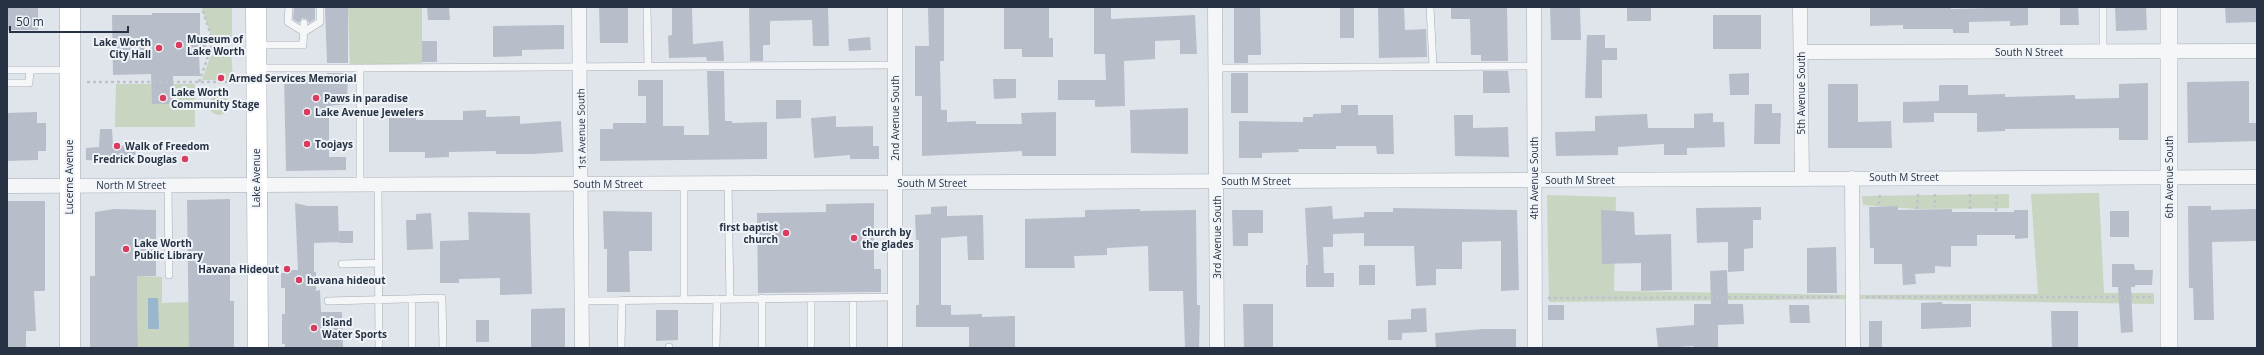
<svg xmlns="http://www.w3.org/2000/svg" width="2264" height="355" font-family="'Open Sans',sans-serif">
  <rect width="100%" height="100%" fill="#e0e5eb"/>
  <path fill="#c7d5c1" d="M348 7H422V63L350 66Z
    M202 8H232V39L212 38Z
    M213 47H231L233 80H226V73L217 74V80H202L211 55H213L212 52Z
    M116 84H195V127H115Z
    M209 105a10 10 0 1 1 20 0a10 10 0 1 1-20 0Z
    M2099 193 2104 293H2154V304L1862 299 1549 302 1547 195 1616 197 1614 291 1849 295 2038 294 2031 194Z
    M2009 194V208L1917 209 1863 205 1862 196Z
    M137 276 162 277V303L189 302V348H138Z"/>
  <path fill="#99b6cd" d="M148 298H158L159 329H148Z"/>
  <path fill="#b7bec9" d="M8 7H38V30H8Z
    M294 7H315V19L309 23 307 19 302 18 299 23 293 19Z
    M325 7H348V63H327Z
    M427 7H449L450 20H428Z
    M599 7H628V43H600Z
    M672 7H692L693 44 723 41 724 61H707L706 57 669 58 668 36 672 35Z
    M749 7H828L829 46H813L812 20 770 21V45H763V61H750Z
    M1004 7H1049V38H1053V57H1022V49H1004Z
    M1094 7H1111V19L1195 15 1197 54H1180V40L1155 41V59L1124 61 1125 106 1095 107V100H1058V80H1106L1105 54H1094Z
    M1234 7H1260L1261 55H1248V63H1234Z
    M1340 7H1354V38H1340Z
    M1378 7H1404L1405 30 1426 29 1427 57 1379 58Z
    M1451 7H1507L1508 61H1481V55H1471L1470 19H1451Z
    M1550 7H1580L1581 40H1551Z
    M1627 7H1651V21H1627Z
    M1870 7H1951V9L2028 7V25L2010 26V21L1969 22V33H1953V29H1903V25L1870 26Z
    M2060 7H2078L2079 25H2060Z
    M2115 7H2146L2147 30 2116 31Z
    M2225 7H2257V22L2226 23Z
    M928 8H944V61H940L941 110H947V122L976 121V124H1022L1021 113 1056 112V156H1022V151L922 156V96H915V46H929Z
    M152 13H200V37H206V53H199L200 76H173L174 104H152L151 74 113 75 112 15H152Z
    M1713 15H1761V49H1713Z
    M564 25V49L522 50V56L493 57V26Z
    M1587 35H1605V48H1617V60H1602V98H1585Z
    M870 37 871 50 849 51 848 39Z
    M422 41H437V62H422Z
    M707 71H724L725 121H732V123L767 122V159L600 161V129H613V123H646V96H638V80H663V126H684V135H709Z
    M1483 71H1508L1510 93H1483Z
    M327 73H348L347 104 329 106V157H346V170L286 171 284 76 327 75Z
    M1231 73H1248V113H1231Z
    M1749 73V95H1730L1729 74Z
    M993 79H1016V98L994 99Z
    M2249 81V123H2257V141L2188 143 2187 82Z
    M2148 83V140H2119V128L2005 129V131L1977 132V113H1934V122L1903 123V102L1939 101V85H1968V95L2005 94V97L2075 95V99L2119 98V84Z
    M1828 84H1858V122L1891 121 1892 148H1828Z
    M776 100H801V118L776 119Z
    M1755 104H1772V113H1781L1780 144H1754Z
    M1341 105H1358V115H1393L1394 154H1377L1376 146H1336V149H1298L1299 152 1262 153V158H1239V121L1303 122V117H1313V114L1341 113Z
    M1188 108V154L1131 153 1130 110Z
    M486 110V117L520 116V124L561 121 563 152 533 154H496V151L449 152V157L425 158V152H389V118H416V120H463V111Z
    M37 112V123H46V151H38V160L7 161V113Z
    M1713 113V122H1724L1725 147 1687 148V155H1664V144L1618 147V155L1556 156 1555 132 1595 131V116L1647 114 1648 128H1694V114Z
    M1454 115H1473V128L1508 127 1509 157 1455 156Z
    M836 116V127L873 126V146H879V159H850V155L814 158 811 118Z
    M100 129H112L113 146 136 145 135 162 86 160V148L99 147Z
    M230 199V301H234V348H189L187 200Z
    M7 201H45V291H34L36 331H26V348H7Z
    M295 203 308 206H338L339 242 314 243V272H316V291L320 290 321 312H342L343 348H285V344H282V314H285V288H281V273H290L291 270H298Z
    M874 203V269H881V292L758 293 757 213 826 212V204Z
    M947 206V216L983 215 984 260H968L967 236 941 238V305H951V315L982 314V317L1015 316V348H969V327H916V305H919V240H916L915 215 931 214V207Z
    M1332 206 1333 219 1364 217V212H1393V208L1517 210 1519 290 1501 291V241L1462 242V269H1436V285L1416 286 1414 246H1364V233L1333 234V247H1323L1324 273H1334V287H1306V265H1308L1305 208Z
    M1898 206V210L1952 209V212H2014V210H2028V238L2015 239V235H1977V246H1951V267L1935 266V273L1915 274 1916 284 1903 285 1902 264H1874V248H1870L1869 207Z
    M2188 206H2211V210L2257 209V241L2212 242 2214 320H2194L2193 288H2189Z
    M1761 207V220H1753V248L1744 249V271L1728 272V242L1697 243 1696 208Z
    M114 209 156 210V276H137L138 348H90V276H95V212Z
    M1140 209V211L1196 210 1197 305H1200L1199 348H1185L1183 291H1149L1148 246 1107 248V255L1074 256 1075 268H1025V219L1085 217V210Z
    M1232 210H1263V233H1248V246H1233Z
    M1601 210 1634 212 1635 235 1671 234 1672 290 1641 291V263L1602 264Z
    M603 211 652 212V251H629L630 292H607V249H604Z
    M2110 211H2129V237H2110Z
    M468 212 530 213 532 294 500 295V278L459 279V283H440V241L469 240Z
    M431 213 433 249 407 250 406 220H416V214Z
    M339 231H353V243H339Z
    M1836 247 1837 293H1807V248Z
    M2112 264H2134L2135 270H2153L2152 285H2135V287H2131L2133 332 2121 333 2118 287H2112Z
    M1359 265H1375V285H1359Z
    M1727 270 1728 304H1743L1744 324 1718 325V348H1694V346L1658 348 1656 328 1694 325V304H1711L1710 271Z
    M1942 302V304H1971V327L1921 329V303Z
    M1243 304H1273V348H1244Z
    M1548 305H1564V320H1548Z
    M1789 305H1809L1810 323H1790Z
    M565 308V348H531V309Z
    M1426 308 1427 332 1402 333V340H1388V320L1411 319V309Z
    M656 310H678V340L656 341Z
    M2051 311H2078V348H2052Z
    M476 320H489V342H476Z
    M1869 321H1882V348H1869Z
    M1483 329H1516V347L1436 348 1435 333Z"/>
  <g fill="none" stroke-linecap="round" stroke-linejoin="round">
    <g stroke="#a5acb6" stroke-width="8">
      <path id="service" d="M289 7 288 22 304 32 320 22V7
        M647 7 648 67
        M1430 7 1433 66
        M2103 7V51
        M258 45H303L304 23
        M258 68H360V185
        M360 68 895 65
        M1216 68 1534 66
        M7 70H69
        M7 83H29L30 70
        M728 183 730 299
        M378 184 379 348
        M168 185 169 275
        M342 264 378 263
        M811 298V348
        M684 299V183
        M412 300V348
        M328 301 442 298 443 348
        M582 301 896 297
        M669 347V348
        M621 348 622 300
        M716 348 717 299
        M762 348V298
        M853 348V298"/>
    </g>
    <g stroke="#a5acb6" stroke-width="15">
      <path id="minor" d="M579 7 582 348
        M895 7V348
        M1215 7 1217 348
        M1534 7 1535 348
        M1800 7 1802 179
        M1801 52 2257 51
        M1852 178 1853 348
        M7 186 2257 177"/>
    </g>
    <g stroke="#a5acb6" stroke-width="18">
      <path id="tertiary" d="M2169 348V7"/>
    </g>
    <g stroke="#a5acb6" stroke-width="21">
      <path id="secondary" d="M256 7 258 348
        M70 348V7"/>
    </g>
    <path stroke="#bfc3c9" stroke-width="2.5" stroke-dasharray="3 3" stroke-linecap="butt" d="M206 42H234
      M87 82H234
      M199 82 213 42 202 8
      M1935 194V207
      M1879 204 1880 194
      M1917 209 1918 194
      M1970 209V193
      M1996 211 1997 193
      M1866 297H2153
      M1548 298 1839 297"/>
    <use href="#service" stroke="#f4f6f8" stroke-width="7"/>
    <use href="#minor" stroke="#f4f6f8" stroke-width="14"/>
    <use href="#tertiary" stroke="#f4f6f8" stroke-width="17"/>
    <use href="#secondary" stroke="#fff" stroke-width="20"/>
  </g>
  <g fill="#d93c5e" stroke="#f0f4f8" stroke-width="1.5">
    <circle cx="179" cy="45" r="4"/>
    <circle cx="159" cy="48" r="4"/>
    <circle cx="221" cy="78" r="4"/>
    <circle cx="163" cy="98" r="4"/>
    <circle cx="316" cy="98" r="4"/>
    <circle cx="307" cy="112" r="4"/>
    <circle cx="307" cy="144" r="4"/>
    <circle cx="117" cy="146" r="4"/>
    <circle cx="185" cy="159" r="4"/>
    <circle cx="786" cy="233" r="4"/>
    <circle cx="854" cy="238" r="4"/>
    <circle cx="126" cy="249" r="4"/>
    <circle cx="287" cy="269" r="4"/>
    <circle cx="299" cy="280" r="4"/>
    <circle cx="314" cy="328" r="4"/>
  </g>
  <g text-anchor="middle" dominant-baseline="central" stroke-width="4" stroke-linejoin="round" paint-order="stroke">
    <g font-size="10" font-weight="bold" fill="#273344" stroke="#f0f4f8" text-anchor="start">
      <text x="187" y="39">Museum of<tspan x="187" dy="12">Lake Worth</tspan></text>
      <text x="151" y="42" text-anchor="end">Lake Worth<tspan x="151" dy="12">City Hall</tspan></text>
      <text x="229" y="78">Armed Services Memorial</text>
      <text x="171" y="92">Lake Worth<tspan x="171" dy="12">Community Stage</tspan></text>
      <text x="324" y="98">Paws in paradise</text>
      <text x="315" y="112">Lake Avenue Jewelers</text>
      <text x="315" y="144">Toojays</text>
      <text x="125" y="146">Walk of Freedom</text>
      <text x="177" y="159" text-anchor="end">Fredrick Douglas</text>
      <text x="778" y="227" text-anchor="end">first baptist<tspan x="778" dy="12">church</tspan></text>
      <text x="862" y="232">church by<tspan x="862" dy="12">the glades</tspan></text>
      <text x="134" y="243">Lake Worth<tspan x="134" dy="12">Public Library</tspan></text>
      <text x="279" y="269" text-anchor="end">Havana Hideout</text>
      <text x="307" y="280">havana hideout</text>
      <text x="322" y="322">Island<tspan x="322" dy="12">Water Sports</tspan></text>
    </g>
    <g font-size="10" fill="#273344" stroke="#f0f4f8">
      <text x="2029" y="52">South N Street</text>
      <text transform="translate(1801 93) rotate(-90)">5th Avenue South</text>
      <text transform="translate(895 118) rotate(-90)">2nd Avenue South</text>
      <text transform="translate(581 129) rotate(-91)">1st Avenue South</text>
      <text transform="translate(69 177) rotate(-90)">Lucerne Avenue</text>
      <text x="1904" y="177">South M Street</text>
      <text transform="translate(2169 177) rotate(-90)">6th Avenue South</text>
      <text transform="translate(256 178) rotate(-90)">Lake Avenue</text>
      <text transform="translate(1534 178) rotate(-90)">4th Avenue South</text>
      <text x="1580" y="180">South M Street</text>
      <text x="1256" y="181">South M Street</text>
      <text x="932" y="183">South M Street</text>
      <text x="608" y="184">South M Street</text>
      <text x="131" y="185">North M Street</text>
      <text transform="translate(1217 237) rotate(-90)">3rd Avenue South</text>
    </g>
  </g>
  <rect width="2264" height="355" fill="none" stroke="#273344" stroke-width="16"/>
  <path d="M10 26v6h118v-6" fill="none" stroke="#273344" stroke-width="2"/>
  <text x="16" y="26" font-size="12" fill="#273344" stroke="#f0f4f8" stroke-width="3" paint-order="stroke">50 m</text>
</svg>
